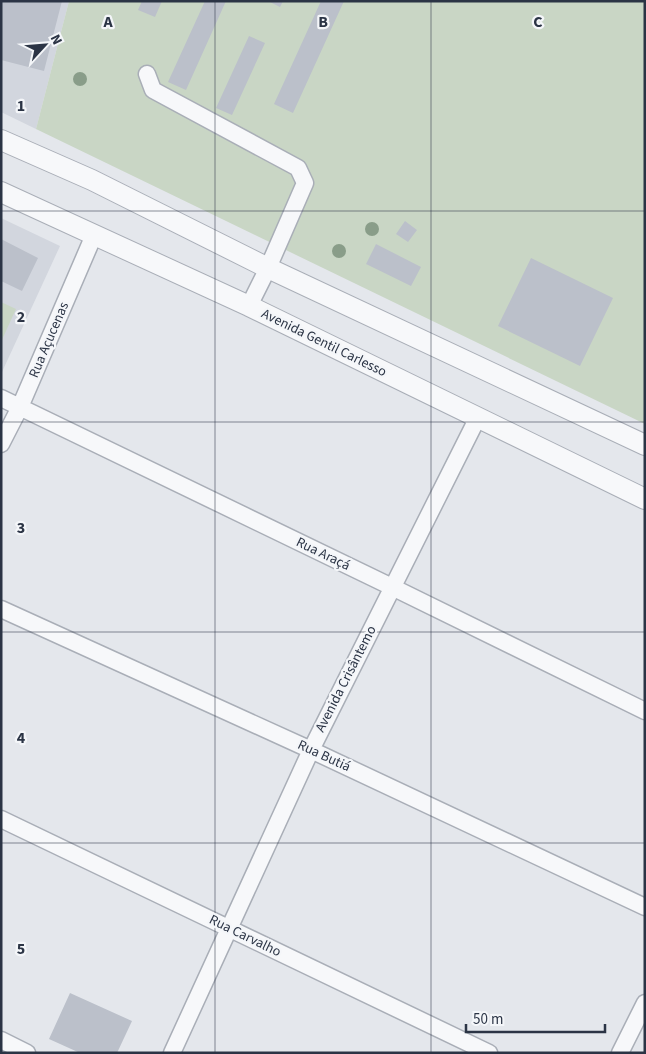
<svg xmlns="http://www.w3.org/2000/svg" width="646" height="1054" font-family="'Source Sans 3',sans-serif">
  <rect width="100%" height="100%" fill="#e4e7ec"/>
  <path fill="#d2d6de" d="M1 1H69L36 129 1 112Z
    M1 218 60 246 2 372H1Z"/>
  <path fill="#c9d6c5" d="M69 1H645V424L36 129Z
    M1 302 16 309 1 342Z"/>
  <path fill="#bbc0ca" d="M1 1H62L44 71 1 60Z
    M142 1H162L155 17 138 10Z
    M205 1H226L186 90 168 82Z
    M268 1H283L280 7Z
    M321 1H344L293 113 274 104Z
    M249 36 265 43 232 115 216 108Z
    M405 221 417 230 408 242 396 234Z
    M1 239 38 258 22 291 1 281Z
    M376 244 421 267 411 286 366 264Z
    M531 258 613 298 580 366 498 326Z
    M70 993 132 1021 117 1053H80L49 1039Z"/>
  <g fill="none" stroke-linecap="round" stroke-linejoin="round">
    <g stroke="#a9aeb7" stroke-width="19">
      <path id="minor" d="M147 74 153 90 298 168 305 183 268 268 249 306
        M1 398 392 587 645 711
        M1 444 20 407 94 235
        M1 609 311 750 645 907
        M1 819 489 1053
        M1 1040 27 1053
        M172 1053 311 750 478 417
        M620 1053 645 1003"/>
    </g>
    <g stroke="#a9aeb7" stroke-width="22">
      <path id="tertiary" d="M1 140 92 180 268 268 645 445
        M1 192 249 306 645 499"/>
    </g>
    <use href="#minor" stroke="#f7f8fa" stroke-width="16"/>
    <use href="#tertiary" stroke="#f7f8fa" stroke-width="20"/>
  </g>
  <g fill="#899d89">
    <circle cx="80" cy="79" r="7"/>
    <circle cx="372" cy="229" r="7"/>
    <circle cx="339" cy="251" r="7"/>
  </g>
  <path fill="none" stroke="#2b3445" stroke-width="1" stroke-opacity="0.55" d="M215 1V1053M431 1V1053M1 211H645M1 422H645M1 632H645M1 843H645"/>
  <g text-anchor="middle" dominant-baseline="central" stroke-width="4.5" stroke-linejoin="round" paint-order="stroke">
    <g font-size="14" fill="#2b3445" stroke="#f4f6f9">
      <text transform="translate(49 340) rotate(-67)">Rua Açucenas</text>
      <text transform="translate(324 343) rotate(26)">Avenida Gentil Carlesso</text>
      <text transform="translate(323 554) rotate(26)">Rua Araçá</text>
      <text transform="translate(346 679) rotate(-63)">Avenida Crisântemo</text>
      <text transform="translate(324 756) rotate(25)">Rua Butiá</text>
      <text transform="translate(245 936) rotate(26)">Rua Carvalho</text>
    </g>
  </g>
  <g font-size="16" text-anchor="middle" font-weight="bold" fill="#2b3445" stroke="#f4f6f9" stroke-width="4.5" stroke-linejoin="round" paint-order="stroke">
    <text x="108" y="27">A</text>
    <text x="323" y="27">B</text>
    <text x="538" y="27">C</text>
    <text x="21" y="111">1</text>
    <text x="21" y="322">2</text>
    <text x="21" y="533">3</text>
    <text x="21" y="743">4</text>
    <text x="21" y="954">5</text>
  </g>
  <rect width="646" height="1054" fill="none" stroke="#2b3445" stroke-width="5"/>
  <g transform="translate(45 45) rotate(64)" stroke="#f4f6f9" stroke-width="4" paint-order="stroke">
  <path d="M0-4L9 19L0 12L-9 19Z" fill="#2b3445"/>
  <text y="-8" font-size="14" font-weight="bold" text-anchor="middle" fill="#2b3445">N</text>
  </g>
  <path d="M466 1024v8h139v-8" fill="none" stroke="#2b3445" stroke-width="2.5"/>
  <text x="473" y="1024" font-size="15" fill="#2b3445" stroke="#f4f6f9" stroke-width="4" paint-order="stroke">50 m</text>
</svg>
